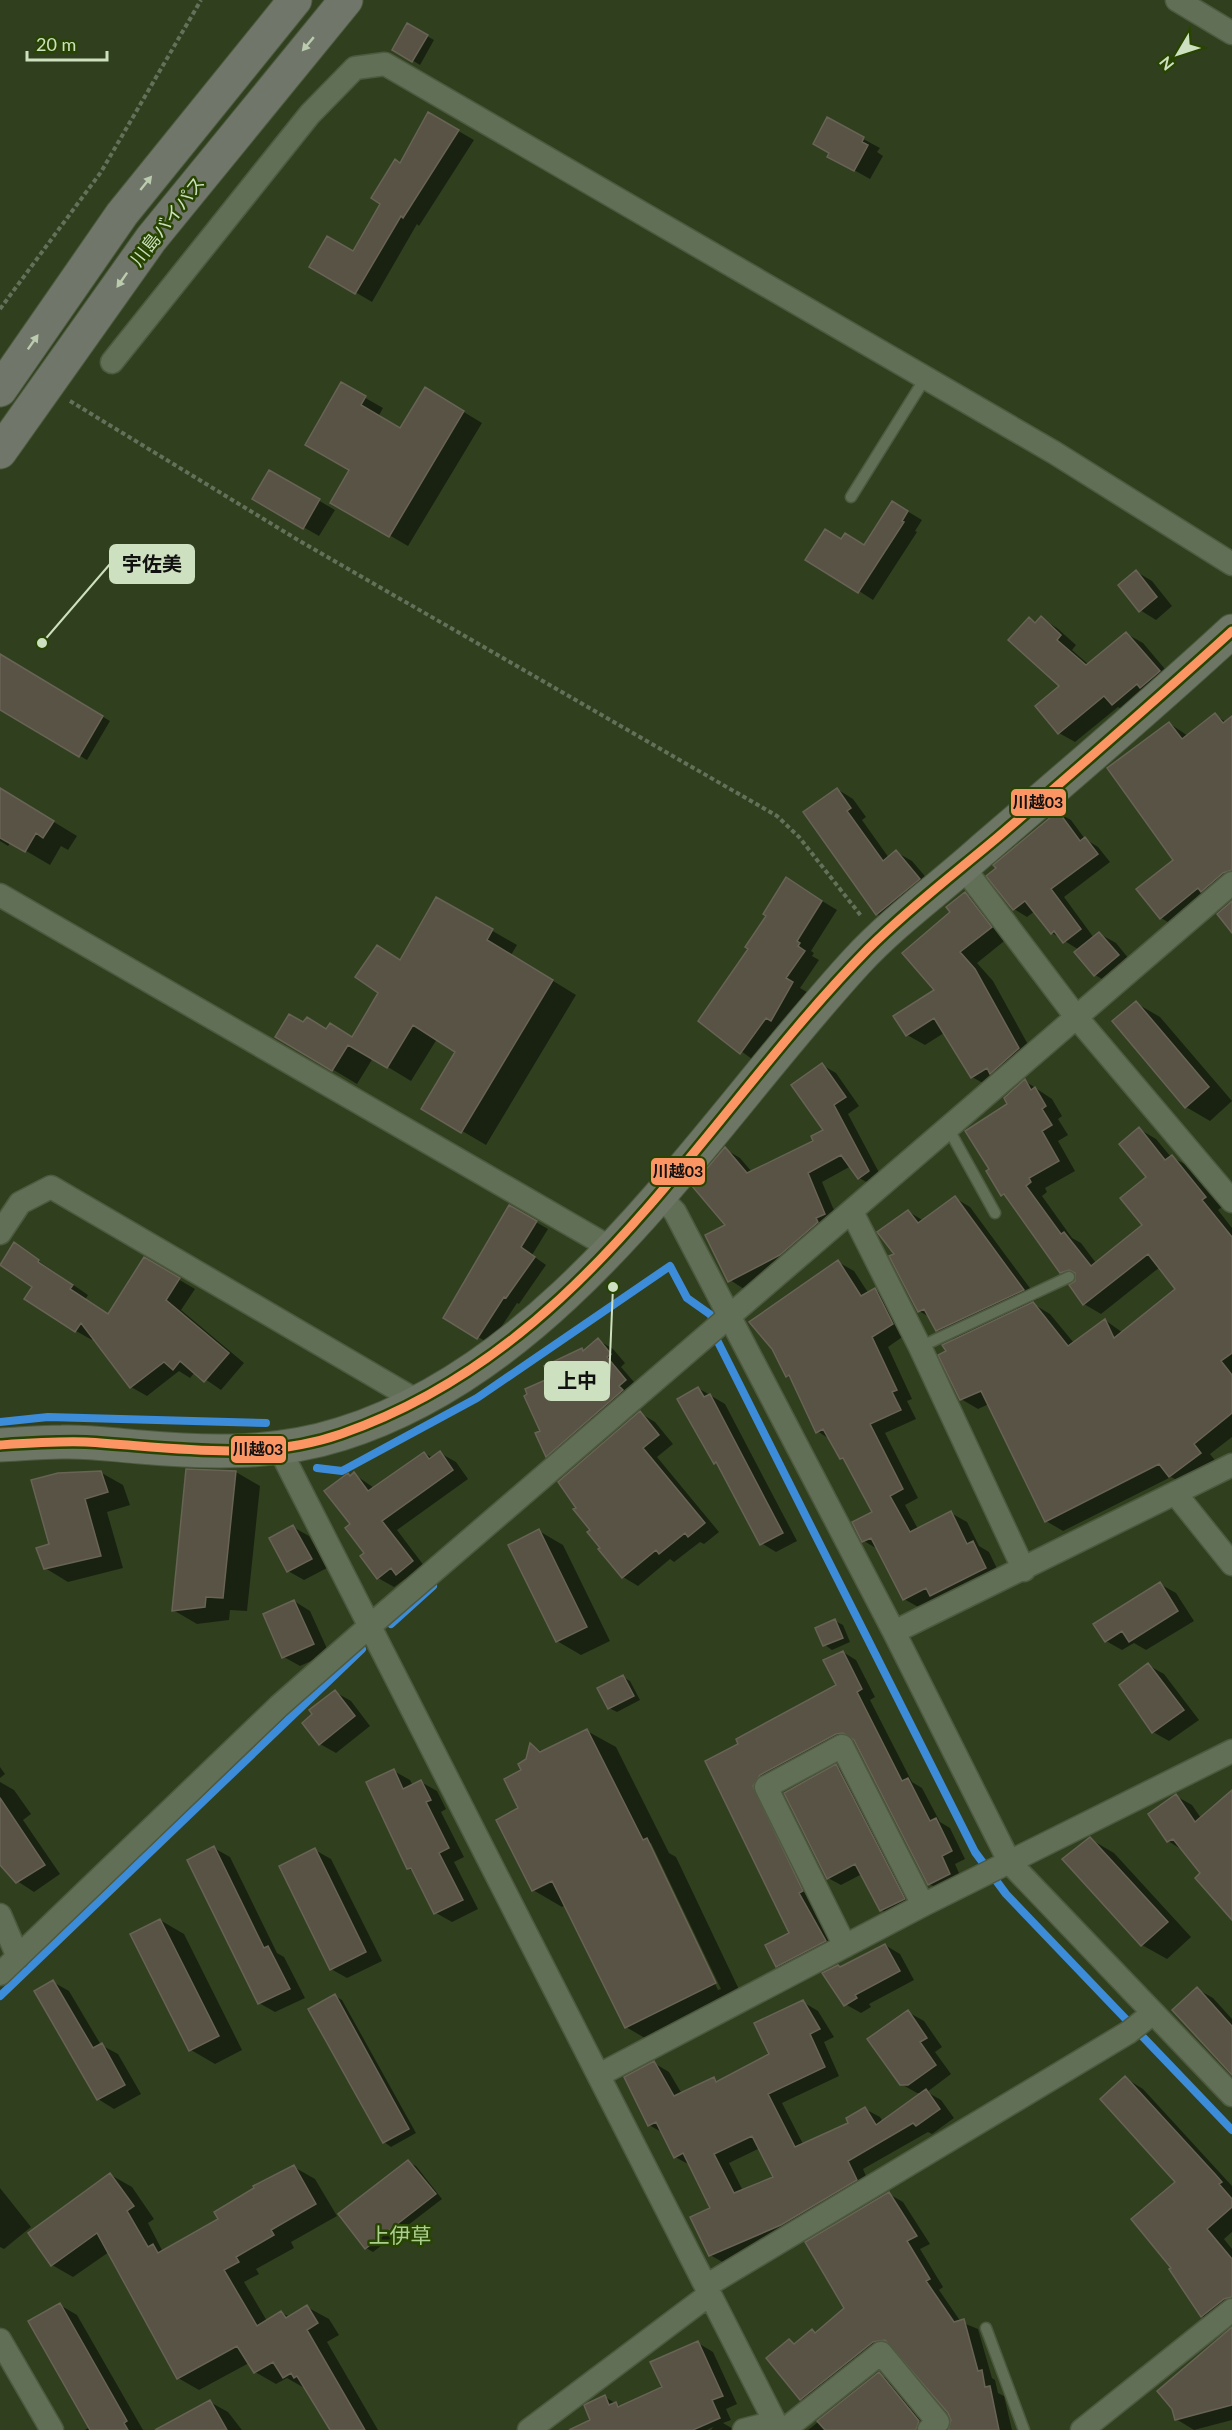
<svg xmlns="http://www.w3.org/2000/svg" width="1232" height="2430" font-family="Lato,'Noto Sans JP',sans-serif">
  <rect width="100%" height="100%" fill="#30401e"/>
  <path fill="#0007" fill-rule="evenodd" d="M407 25 434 40 420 65 394 49Z
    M429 114 474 140 419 226 417 224 372 302 311 266 354 253Z
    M828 120 880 148 877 152 883 156 870 179 845 165 831 153Z
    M341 384 383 408 378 417 401 430 444 400 482 423 408 546 332 502 351 469Z
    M270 472 335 510 319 536 254 499Z
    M907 511 922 520 915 531 917 532 873 600 859 591 841 541 865 546Z
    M1137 572 1152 581 1172 606 1156 620 1140 610Z
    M1041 618 1057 628 1076 645 1072 650 1089 665 1127 634 1143 643 1175 681 1129 713 1118 707 1075 742 1059 733 1061 686 1029 619 1037 623Z
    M0 656 110 721 87 760 0 709Z
    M1215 715 1232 726V881L1176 927 1161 918 1175 860 1169 723 1188 736Z
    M837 789 853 799 866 817 862 820 889 858 896 852 912 861 935 888 893 923 877 914Z
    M0 794 26 805 77 836 68 850 61 846 50 865 11 842 8 846 0 841Z
    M1058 813 1071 820 1085 839 1098 847 1110 862 1064 897 1094 938 1100 934 1116 943 1134 965 1111 984 1095 975 1079 950 1052 933 1035 911 1027 917 1014 909Z
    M801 888 837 910 811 951 814 953 812 956 819 960 800 988 807 992 786 1028 756 1062 700 1021 750 948Z
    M965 894 983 904 1008 938 977 963 993 981 1036 1059 990 1087 972 1077 944 1033 925 1045 907 1035 936 991 952 912Z
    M437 899 517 945 511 955 576 995 486 1145 423 1108 457 1052 437 1039 411 1081 373 1058 357 1084 277 1036 304 1024 353 1038 380 992 378 947 401 960Z
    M1136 1003 1160 1017 1232 1101 1210 1121 1186 1107Z
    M822 1065 836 1073 859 1106 848 1114 883 1180 874 1186 859 1178 851 1166 822 1182 839 1222 744 1289 730 1280 725 1149 740 1158 752 1172 815 1142 825 1130Z
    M1025 1081 1052 1099 1062 1116 1058 1119 1068 1135 1058 1141 1075 1171 1045 1188 1047 1192 1042 1196 1072 1238 1081 1243 1096 1263 1144 1225 1148 1178 1139 1129 1156 1139 1171 1157 1189 1166 1222 1207 1218 1210 1232 1228V1437L1210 1454 1217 1463 1187 1486 1171 1477 1063 1531 1046 1521 989 1404 978 1409 961 1399 948 1352 955 1341 937 1330 931 1318 919 1311 896 1254 909 1212 924 1221 955 1198 970 1207 1038 1299 1030 1302 1050 1314 1074 1343 1105 1320 1123 1333 1177 1289 1160 1267 1101 1314 1084 1304 1071 1286 1078 1281 1061 1272 1009 1198 1003 1195 1009 1104Z
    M510 1207 548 1229 532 1255 546 1265 519 1304 517 1303 490 1344 478 1337Z
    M14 1244 88 1295 85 1300 109 1315 144 1259 195 1289 181 1310 244 1363 221 1390 195 1372 190 1378 179 1371 147 1396 131 1387 93 1338 92 1340 76 1331 26 1299 34 1287 0 1264Z
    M838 1262 854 1271 869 1294 875 1290 891 1299 908 1333 888 1347 912 1399 907 1401 916 1419 885 1433 918 1498 905 1505 918 1529 951 1513 967 1522 979 1546 989 1552 1001 1577 920 1608 904 1599 879 1550 864 1541 854 1523 874 1513 846 1461 842 1458 831 1440 817 1431 792 1379 787 1376Z
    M598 1340 613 1349 625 1363 621 1367 640 1389 562 1464 547 1455 542 1431 552 1378 582 1350 584 1352Z
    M698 1388 725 1404 797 1541 776 1552 761 1543 720 1466 715 1463Z
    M640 1413 655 1422 673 1444 657 1457 719 1532 704 1544 700 1542 674 1562 670 1559 638 1586 623 1577 592 1530Z
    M424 1453 433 1458 440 1453 456 1462 468 1479 397 1530 428 1571 413 1583 405 1579 394 1587 378 1578 352 1525 348 1474 351 1477 354 1474 374 1488Z
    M100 1472 123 1485 130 1505 107 1512 123 1568 68 1582 45 1568 50 1545Z
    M236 1472 260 1486 247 1611 230 1610 229 1620 197 1624 173 1610Z
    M293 1527 309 1536 327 1568 304 1580 288 1571Z
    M539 1531 563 1545 610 1641 581 1655 557 1641Z
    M1160 1584 1176 1593 1194 1621 1146 1650 1134 1643 1122 1650 1106 1641Z
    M294 1601 310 1611 329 1653 300 1666 284 1657Z
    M835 1621 843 1625 850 1642 832 1650 825 1645Z
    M843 1652 856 1660 875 1697 870 1700 912 1782 922 1788 940 1822 950 1828 965 1859 955 1864 963 1882 943 1891 929 1884 856 1740 850 1741 768 1788 838 1949 791 1974 777 1966 791 1934 740 1745 838 1686Z
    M1148 1665 1164 1674 1199 1720 1169 1741 1153 1732 1121 1685Z
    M623 1677 630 1681 640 1700 617 1712 609 1708Z
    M335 1692 351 1701 370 1726 336 1753 320 1744Z
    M587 1731 616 1747 669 1853 676 1857 744 2000 655 2044 626 2027 565 1905 562 1907 533 1890 523 1771 531 1745 543 1752ZM647 1843H651L721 1989 718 1990Z
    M836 1766 849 1774 916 1906 894 1917 881 1910 862 1874 841 1885 828 1878Z
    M0 1767 5 1774 0 1778Z
    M394 1771 410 1780 413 1786 421 1782 437 1791 446 1809 441 1812 464 1857 454 1862 478 1909 452 1922 436 1913 415 1872 408 1868Z
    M0 1782 14 1790 31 1814 23 1820 60 1874 34 1892 8 1875 0 1863Z
    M1176 1796 1192 1805 1205 1824 1232 1850V1914L1184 1851 1168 1841Z
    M1090 1839 1114 1853 1191 1937 1167 1959 1142 1945 1064 1860Z
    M214 1848 230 1857 277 1953 284 1957 305 1998 275 2012 259 2003Z
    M315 1850 331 1859 382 1961 347 1978 331 1969Z
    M160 1920 184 1934 242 2050 215 2064 191 2050Z
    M885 1945 900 1954 914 1980 869 2004 871 2007 861 2013 845 2004 842 1968Z
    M53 1982 69 1991 101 2045 118 2054 141 2094 114 2109 98 2099Z
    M1197 1989 1213 1998 1232 2019V2071Z
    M335 1996 342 2000 416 2133 391 2147 384 2142Z
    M803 2002 818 2011 834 2037 824 2042 839 2076 782 2103 803 2144 851 2124 865 2109 880 2117 883 2122 923 2093H917L901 2084 908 2012 924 2021 942 2047 935 2052 951 2074 927 2092 941 2100 954 2118 932 2134 928 2132 863 2169 871 2188 726 2264 710 2255 692 2218 712 2209 690 2165 675 2157 663 2133 649 2125 654 2063 669 2072 682 2094 714 2079 719 2082 771 2055ZM760 2148 775 2177 743 2191 729 2163Z
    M1125 2078 1143 2089 1232 2186V2232L1224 2239 1232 2249V2318L1220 2327 1202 2316 1171 2270 1177 2183Z
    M408 2162 416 2166 442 2199 373 2252 366 2248Z
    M294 2167 315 2179 337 2216 291 2242 294 2248 256 2269 259 2274 244 2282 267 2321 282 2313 290 2317 307 2307 329 2319 339 2335 327 2342 378 2430H331L306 2389 287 2378 276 2384 255 2372 249 2363 199 2390 178 2378 109 2252 73 2277 52 2265 111 2175 132 2187 154 2219 148 2223 163 2252 220 2220Z
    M0 2188 31 2227 4 2249 0 2247Z
    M889 2194 903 2202 930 2244 920 2249 943 2287 939 2290 961 2322 978 2329 992 2378 995 2380 998 2393 1004 2396 1012 2430H950L953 2419 894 2349 887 2350 815 2407 801 2399 789 2341 796 2345 812 2331 816 2333 846 2309Z
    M60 2305 77 2315 143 2430H85L90 2427Z
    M1232 2330V2420L1194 2430 1176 2419Z
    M698 2343 713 2352 737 2404 726 2409 731 2420 723 2423 735 2430H711L713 2427 707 2430H596L605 2397 620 2406 664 2388Z
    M879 2374 893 2382 933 2430H808Z
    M210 2402 228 2412 242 2430H158Z"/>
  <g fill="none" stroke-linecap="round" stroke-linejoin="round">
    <path stroke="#3c8cd9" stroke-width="8" d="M0 1422 48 1417 266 1423
      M317 1468 342 1471 477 1398 670 1266 687 1298 711 1315 717 1340 975 1852 1006 1894 1232 2130
      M391 1624 433 1586
      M0 1996 362 1649"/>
  </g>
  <path fill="#585345" stroke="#686355" stroke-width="1.5" fill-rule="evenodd" d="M407 23 428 35 412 62 392 50Z
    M428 112 459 130 403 218 401 216 355 294 309 267 327 236 353 251 380 204 371 198 395 159 400 163Z
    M827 117 864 137 862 142 868 145 854 171 827 157 829 153 813 144Z
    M341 382 366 396 361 405 400 428 425 387 464 411 389 537 330 503 349 470 305 445Z
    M269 470 320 499 303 529 252 499Z
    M892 501 908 511 902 521 904 522 858 593 805 560 825 529 841 539 845 533 864 545Z
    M1136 570 1157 597 1139 612 1118 585Z
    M1041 616 1061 635 1057 640 1086 665 1126 632 1160 671 1140 688 1137 684 1112 705 1104 696 1058 734 1035 706 1059 686 1008 640 1029 617 1035 623Z
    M0 654 103 716 79 757 0 710Z
    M1215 713 1223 723 1232 716V870L1223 873 1201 892 1198 888 1160 919 1136 889 1173 860 1107 768 1169 722 1182 739Z
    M0 788 54 821 43 838 36 833 25 852 0 838Z
    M837 788 851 808 847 811 883 861 896 850 920 879 876 915 803 812Z
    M1058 811 1080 841 1085 837 1098 854 1051 889 1081 929 1063 943 1054 931 1051 934 1025 901 1013 910 986 876 996 868 993 865Z
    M786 877 822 901 797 941 800 943 798 946 805 951 786 978 793 982 771 1021 766 1018 740 1054 698 1021 748 949 745 947 766 916 763 914Z
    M965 892 992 927 960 952 975 969 1019 1048 990 1074 987 1068 971 1078 934 1018 906 1036 893 1016 934 990 902 953 950 912 946 907Z
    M436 897 493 929 487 940 553 980 461 1133 421 1109 455 1052 413 1025 387 1068 348 1045 332 1071 275 1037 289 1014 303 1022 307 1017 326 1029 330 1023 352 1037 378 993 355 977 377 945 400 960Z
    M1232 901V933L1217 914Z
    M1099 932 1119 955 1094 976 1074 952Z
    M1136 1001 1209 1087 1185 1108 1112 1021Z
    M822 1063 846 1097 834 1105 869 1171 858 1179 841 1155 808 1173 825 1214 816 1218 818 1222 780 1255 728 1282 705 1235 725 1225 692 1186 725 1147 747 1173 813 1141 811 1136 823 1130 791 1085Z
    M1025 1079 1031 1090 1035 1087 1046 1106 1042 1109 1052 1125 1042 1131 1059 1161 1029 1178 1031 1182 1026 1186 1061 1234 1064 1232 1091 1266 1142 1225 1120 1198 1146 1177 1119 1144 1139 1127 1165 1160 1172 1155 1206 1197 1202 1200 1232 1237V1353L1221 1361 1232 1375V1413L1194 1444 1201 1453 1169 1477 1159 1464 1045 1522 981 1391 960 1400 938 1355 946 1351 942 1345 1033 1302 1068 1346 1105 1319 1114 1338 1175 1289 1148 1254 1083 1305 1069 1285 1075 1281V1273L1069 1270 1060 1273 1004 1194 1001 1196 986 1171 989 1169 965 1131 1007 1104 1004 1098Z
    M955 1196 1024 1290 936 1331 924 1309 918 1312 889 1256 894 1254 877 1232 908 1210 918 1223Z
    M509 1205 537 1221 521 1247 535 1257 506 1298 504 1297 477 1339 443 1318Z
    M14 1242 39 1260 38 1262 73 1285 70 1289 108 1314 144 1257 180 1278 166 1300 229 1353 204 1382 180 1361 173 1370 164 1362 130 1388 81 1323 75 1332 24 1299 32 1287 0 1265Z
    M838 1260 861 1296 875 1288 893 1324 872 1337 897 1390 892 1392 901 1410 870 1424 903 1489 890 1496 910 1532 951 1511 967 1544 973 1541 986 1568 930 1596 926 1588 903 1600 871 1538 862 1542 852 1522 872 1512 843 1458 840 1459 823 1429 816 1433 789 1375 786 1377 772 1349 749 1322Z
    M598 1338 611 1354 607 1357 626 1380 619 1386 623 1390 546 1457 535 1433 540 1431 524 1396 527 1394 525 1389 550 1378 544 1366 582 1348 583 1351Z
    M698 1387 704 1397 710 1394 783 1533 760 1545 716 1462 714 1464 677 1399Z
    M640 1411 659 1435 643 1448 705 1523 688 1537 685 1533 659 1554 656 1550 622 1578 598 1549 600 1548 587 1532 590 1530 573 1509 576 1508 558 1482Z
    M440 1451 453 1470 382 1521 413 1561 396 1575 391 1568 377 1579 360 1556 364 1553 345 1528 350 1524 324 1491 348 1473 350 1476 354 1472 368 1491 424 1452 429 1459Z
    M186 1469 236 1471 223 1598 206 1597 205 1607 172 1611Z
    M101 1471 108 1492 85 1499 101 1556 44 1569 36 1548 49 1544 31 1480 58 1473Z
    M293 1525 312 1559 287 1572 269 1538Z
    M539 1529 587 1627 556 1642 508 1545Z
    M1160 1582 1178 1611 1129 1642 1122 1631 1105 1642 1093 1624Z
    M294 1600 314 1644 282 1658 263 1614Z
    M835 1619 843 1638 823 1646 815 1628Z
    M843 1651 862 1689 857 1692 902 1781 908 1778 930 1821 936 1818 952 1851 942 1856 950 1874 928 1885 854 1740 843 1733 836 1734 760 1775 753 1786 803 1891 799 1893 826 1941 776 1967 765 1945 789 1933 705 1761 738 1744 736 1739 836 1685 823 1660Z
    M1148 1663 1184 1710 1152 1733 1119 1685Z
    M623 1675 634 1696 608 1709 597 1688Z
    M335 1690 355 1716 319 1745 302 1723 312 1714 309 1710Z
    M587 1729 643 1840 647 1838 716 1983 625 2028 552 1881 532 1891 496 1820 518 1808 504 1779 521 1770 518 1764 526 1759 530 1743 540 1752Z
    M836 1764 905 1899 880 1911 855 1864 827 1879 784 1793Z
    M394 1769 403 1789 421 1780 431 1800 426 1802 449 1848 439 1853 463 1900 434 1914 411 1868 407 1869 366 1782Z
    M1232 1790V1920L1195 1878 1200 1873 1173 1839 1167 1842 1148 1814 1176 1794 1195 1822Z
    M0 1798 45 1865 16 1883 0 1865Z
    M1090 1837 1168 1922 1141 1946 1062 1859Z
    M214 1846 264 1948 268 1946 290 1989 258 2004 187 1860Z
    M315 1848 366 1952 330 1970 279 1866Z
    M160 1919 219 2036 189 2051 130 1934Z
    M885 1944 900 1971 855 1995 857 1998 844 2006 822 1973 838 1965 840 1967Z
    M53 1980 93 2048 102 2043 125 2085 97 2100 34 1991Z
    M1197 1987 1232 2026V2075L1172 2010Z
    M335 1994 409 2129 383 2143 308 2009Z
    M803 2000 820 2029 810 2034 825 2067 768 2094 795 2147 848 2123 846 2118 865 2107 876 2125 926 2089 940 2109 916 2126 913 2123 848 2161 857 2180 781 2225 709 2256 690 2217 710 2208 683 2153 674 2158 656 2122 648 2126 624 2077 654 2061 674 2096 714 2077 716 2082 769 2054 754 2023ZM752 2136 773 2177 734 2193 714 2154Z
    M908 2010 927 2038 920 2042 936 2065 908 2085H900L867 2039Z
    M1125 2076 1215 2174 1222 2182 1219 2184 1232 2199V2207L1207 2229 1232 2259V2297L1224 2299 1201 2317 1169 2269 1171 2268 1131 2219 1175 2182 1100 2099Z
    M408 2160 436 2194 365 2249 338 2214Z
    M294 2165 316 2204 271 2230 274 2235 236 2257 239 2262 224 2270 257 2326 281 2311 286 2318 307 2305 318 2323 307 2330 365 2430H330L297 2376 294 2378 291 2373 283 2378 273 2362 254 2373 237 2346 177 2379 97 2233 51 2266 28 2233 110 2173 134 2206 127 2211 148 2247 153 2244 158 2253 218 2219 214 2212 254 2188 253 2186Z
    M889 2192 917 2236 907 2241 930 2279 926 2281 954 2322 964 2319 978 2371 982 2370 985 2387 990 2386 999 2430H948L951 2420 948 2413 885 2340 873 2342 800 2400 766 2358 789 2339 794 2344 812 2329 815 2333 844 2308 805 2242Z
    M60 2303 127 2421 124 2423 128 2430H90L28 2321Z
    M1232 2327V2405L1175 2420 1172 2409 1157 2391Z
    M698 2341 723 2396 712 2400 720 2418 693 2430H569L590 2420 584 2405 588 2403 605 2395 609 2405 616 2402 618 2407 662 2387 650 2362Z
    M879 2372 919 2421 916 2430H825L817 2421Z
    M210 2400 227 2430H155Z"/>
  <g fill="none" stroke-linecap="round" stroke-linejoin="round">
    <g stroke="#4d5a3f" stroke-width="13">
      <path id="service" d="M851 497 924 380
        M948 1128 995 1213
        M920 1347 1069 1277
        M986 2328 1024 2430"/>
    </g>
    <g stroke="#4d5a3f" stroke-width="25">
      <path id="minor" d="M1177 0 1232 33
        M112 362 310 114 355 68 385 64 1055 453 1232 564
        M963 867 1077 1018 1232 1201
        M0 895 611 1248
        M660 1196 675 1212 894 1632 1010 1863 1232 2095
        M852 1212 920 1347 1024 1570
        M0 1233 20 1203 51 1187 419 1402
        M279 1448 779 2430
        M1175 1493 1232 1564
        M894 1632 1232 1465
        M0 1915 18 1957
        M845 1946 766 1787 842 1746 923 1905
        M0 1974 279 1706 371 1625 1232 883
        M599 2075 923 1905 1232 1751
        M706 2286 1129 2032 1153 2013
        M0 2340 52 2430
        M529 2430 710 2294
        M744 2430 775 2422
        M784 2430 881 2353 938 2422 929 2430
        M1082 2430 1232 2310"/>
    </g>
    <g stroke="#4d5a3f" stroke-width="35">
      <path id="primary" d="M0 1445C21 1444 42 1442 62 1442 88 1441 114 1445 140 1447 208 1453 275 1455 341 1434 565 1364 706 1125 857 961 894 921 940 888 980 852 1065 779 1150 707 1232 631"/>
    </g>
    <g stroke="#4d5a3f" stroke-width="35">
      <path id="trunk" d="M0 390 122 214 295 0
        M0 452 151 239 346 0"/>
    </g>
    <path stroke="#647059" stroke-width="4" stroke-dasharray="4.5 3" stroke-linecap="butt" d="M0 309 101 172 201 0
      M70 401 298 540 777 816 799 837 862 917"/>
    <use href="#service" stroke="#626f57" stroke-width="10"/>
    <use href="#minor" stroke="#626f57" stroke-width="22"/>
    <use href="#primary" stroke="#6d7565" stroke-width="33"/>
    <use href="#trunk" stroke="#71766a" stroke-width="33"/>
    <g stroke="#274400" stroke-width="14">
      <path id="bus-1" d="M0 1445C29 1443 57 1441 86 1442 171 1447 258 1463 341 1434 586 1349 698 1122 868 949 908 909 954 874 998 837 1077 769 1155 701 1232 631"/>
    </g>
    <use href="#bus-1" stroke="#fb9564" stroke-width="9"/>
  </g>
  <defs><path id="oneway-solid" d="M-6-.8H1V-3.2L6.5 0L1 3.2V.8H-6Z" transform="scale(1.5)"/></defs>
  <g fill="#bbcbae">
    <use href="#oneway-solid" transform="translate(308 44) rotate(130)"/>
    <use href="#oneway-solid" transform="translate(146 183) rotate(-51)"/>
    <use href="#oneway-solid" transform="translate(122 280) rotate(125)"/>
    <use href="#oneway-solid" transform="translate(33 342) rotate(-55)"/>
  </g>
  <g text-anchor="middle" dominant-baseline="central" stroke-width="5" stroke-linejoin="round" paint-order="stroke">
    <g font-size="18" fill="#cde0bf" stroke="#274400">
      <text transform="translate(167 221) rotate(-52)">川島バイパス</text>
    </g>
    <g font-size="21" fill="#abcf8e" stroke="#274400">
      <text x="400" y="2234">上伊草</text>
    </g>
  </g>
  <path fill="none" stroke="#cde0bf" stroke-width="2" d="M42 643L110 564M613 1287L609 1381"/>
  <g fill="#cde0bf" stroke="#274400" stroke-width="2">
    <circle cx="42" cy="643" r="6"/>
    <circle cx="613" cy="1287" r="6"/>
  </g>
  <g fill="#cde0bf" stroke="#cde0bf" stroke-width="2">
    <rect x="110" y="545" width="84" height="38" rx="6"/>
    <rect x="545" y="1362" width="64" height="38" rx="6"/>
  </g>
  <g font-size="20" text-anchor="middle" font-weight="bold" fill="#111">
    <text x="152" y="571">宇佐美</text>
    <text x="577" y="1388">上中</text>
  </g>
  <g stroke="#274400" stroke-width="2">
    <rect x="1010" y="788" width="57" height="29" rx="6" fill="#fb9564"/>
    <rect x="650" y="1157" width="56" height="29" rx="6" fill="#fb9564"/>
    <rect x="230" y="1435" width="57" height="29" rx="6" fill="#fb9564"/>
  </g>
  <g font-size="16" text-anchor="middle" font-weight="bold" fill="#111">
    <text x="1038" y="808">川越03</text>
    <text x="678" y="1177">川越03</text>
    <text x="258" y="1455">川越03</text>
  </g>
  <g transform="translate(1178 54) rotate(231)" stroke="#274400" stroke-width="4.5" paint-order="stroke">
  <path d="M0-4.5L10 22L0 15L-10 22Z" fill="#cde0bf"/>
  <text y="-9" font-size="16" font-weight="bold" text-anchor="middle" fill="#cde0bf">N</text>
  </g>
  <path d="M27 51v9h80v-9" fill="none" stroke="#cde0bf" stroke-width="3"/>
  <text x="36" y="51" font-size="18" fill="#cde0bf" stroke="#274400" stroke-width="4.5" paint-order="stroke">20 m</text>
</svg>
